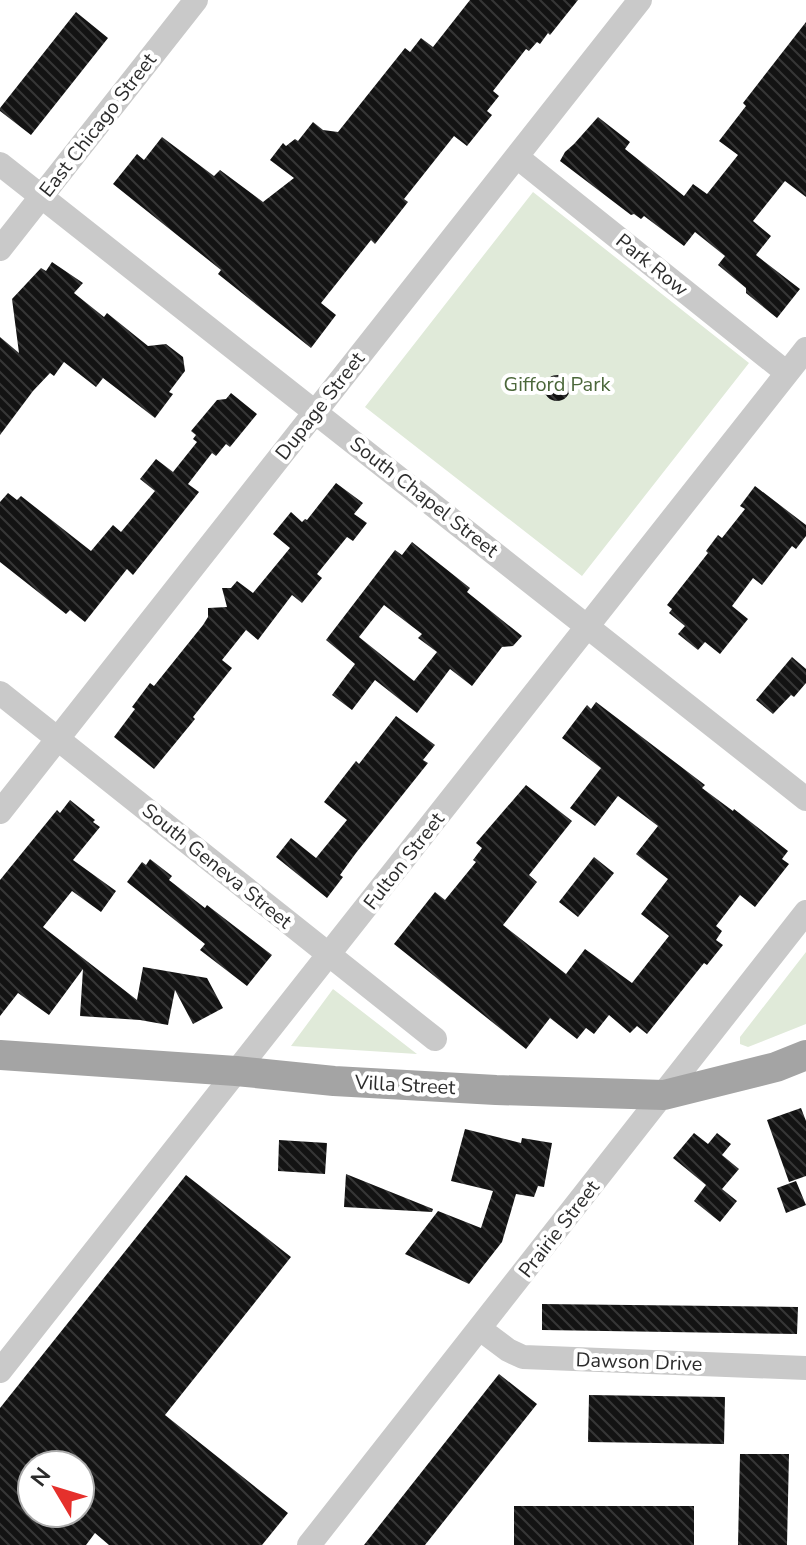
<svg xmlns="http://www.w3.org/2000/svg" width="806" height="1545" font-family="'Nunito Sans',sans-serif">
  <defs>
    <pattern id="building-back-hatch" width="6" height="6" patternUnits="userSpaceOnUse" patternTransform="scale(2)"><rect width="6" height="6" fill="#131313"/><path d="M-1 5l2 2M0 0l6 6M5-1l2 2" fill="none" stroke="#363636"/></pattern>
  </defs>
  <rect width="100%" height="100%" fill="#fff"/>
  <path fill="#e0ead9" d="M533 192 749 363 582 576 365 407Z
    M806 952V1024L748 1047 740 1044V1037Z
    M333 989 417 1054 291 1046Z"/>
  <path fill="url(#building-back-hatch)" fill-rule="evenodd" d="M470 0H578L550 35 548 33 540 44 537 42 529 51 526 49 493 91 499 96 487 111 492 115 467 146 454 136 404 199 408 202 375 244 371 240 321 303 336 315 311 348 218 274 221 270 113 184 137 154 144 160 162 137 214 176 220 170 263 202 294 178 270 160 283 143 286 146 295 139 298 141 313 122 323 130 338 132 405 48 410 52 421 38 433 47Z
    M76 12 108 38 31 135 0 111V108Z
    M806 22V197L785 181 753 221 771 236 756 255 800 289 777 318 746 293V288L718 265 725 256 695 232 684 246 644 216 641 219 634 214 631 215 560 161 565 152 574 144 598 117 630 142 625 149 684 196 693 184 707 194 738 155 719 141 746 106 743 103Z
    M52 262 83 283 74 293 104 317 107 313 148 346 166 344 183 357 185 371 169 392 173 394 155 418 103 378 96 387 64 362 54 376 50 373 33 391 0 435V337L19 353 12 299 41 268 46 271Z
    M544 388a13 13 0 1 1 26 0a13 13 0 1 1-26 0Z
    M231 393 257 414 230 447 226 444 216 456 212 453 188 484 199 492 133 575 127 569 85 622 70 610 66 614 0 562V502L8 493 17 500 21 496 91 551 113 525 121 532 155 491 140 479 156 459 173 472 197 442 193 439 196 435 191 431 217 400 226 399Z
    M336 483 363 503 354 514 367 523 353 541 347 537 317 574 322 578 302 603 292 595 258 640 246 630 222 660 232 668 193 717 195 719 154 769 114 737 135 709 132 707 150 683 154 686 203 625 208 617V608L227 607 222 588H231L237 581 253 593 290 548 273 534 291 512 302 522 305 519 307 520Z
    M755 486 806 525V536L796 549 792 546 762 585 753 578 732 606 748 619 720 654 705 642 698 650 678 634 685 626 669 613 672 609 667 605 708 553 706 551 718 535 722 538 745 509 740 506Z
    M412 542 470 588 467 592 522 636 513 646 502 647 472 686 450 669 417 713 375 680 352 710 332 695 355 664 326 640 395 550 402 555ZM384 605 422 634 418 638 437 652 414 681 359 637Z
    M792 657 806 669V683L794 697 791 695 773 714 756 700Z
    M596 702 705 785 702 788 733 811 734 809 788 851 782 859 789 864 755 907 740 895 716 926 722 931 716 940 723 945 707 965 704 963 647 1034 637 1026 630 1033 609 1015 594 1034 586 1028 577 1039 550 1018 526 1049 394 944 435 892 445 900 476 862 473 860 482 848 476 843 526 785 572 821 529 875 537 882 503 925 566 974 585 949 632 983 669 936 641 914 668 879 636 854 658 826 618 796 595 826 570 808 601 768 562 738 587 705 591 709Z
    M396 716 435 745 423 760 428 763 356 853 340 875 343 877 327 898 276 857 291 838 316 858 347 820 324 802 356 761 359 764Z
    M70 800 95 820 93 822 100 827 73 860 116 891 101 912 72 891 43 927 137 1000 143 967 207 978 223 1008 193 1024 175 990 168 1025 140 1020 80 1016 83 969 49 1015 18 993 0 1016V880L57 810 60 813Z
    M594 857 614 873 578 917 559 902Z
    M150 859 172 876 169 880 205 908 207 905 272 955 247 986 200 950 205 944 127 882 142 862 146 865Z
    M801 1108 806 1121V1176L789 1182 767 1120Z
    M465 1129 521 1143 522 1138 552 1143 544 1187 538 1186 534 1197 516 1194 502 1242 469 1284 405 1254 438 1211 481 1228 493 1191 451 1181Z
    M694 1133 708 1144 717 1133 731 1144 722 1155 739 1169 722 1189 737 1201 720 1222 694 1201 706 1185 673 1158Z
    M279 1140 327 1143 325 1174 278 1171Z
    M346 1174 433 1209 432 1212 344 1207Z
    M186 1175 291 1257 165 1415 288 1513 262 1545H109L95 1533 86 1545H0V1408ZM32 1465H80V1513H32Z
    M796 1181 806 1205 786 1213 777 1188Z
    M542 1304 798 1307 797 1334 542 1330Z
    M499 1374 537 1404 425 1545H364Z
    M589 1395 725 1397 724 1444 588 1442Z
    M740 1454H789L787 1545H738Z
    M514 1506H694V1545H514Z"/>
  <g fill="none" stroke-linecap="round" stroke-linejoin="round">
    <path stroke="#c9c9c9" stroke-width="24" d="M517 157 787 373
      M0 164 806 799
      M0 249 196 0
      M0 693 435 1039
      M0 812 640 0
      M480 1329 508 1350 523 1357 806 1368
      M0 1371 806 349
      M309 1545 806 912"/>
    <path stroke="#a4a4a4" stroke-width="30" d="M0 1055 236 1071 334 1081 496 1090 664 1095 776 1067 806 1055"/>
  </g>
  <g text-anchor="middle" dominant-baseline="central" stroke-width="8" stroke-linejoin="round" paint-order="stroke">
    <g font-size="20" fill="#2c2c2c" stroke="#fff">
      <text transform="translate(98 125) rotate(-52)">East Chicago Street</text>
      <text transform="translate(652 265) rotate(39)">Park Row</text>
      <text transform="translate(320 406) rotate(-52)">Dupage Street</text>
      <text transform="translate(424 497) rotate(38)">South Chapel Street</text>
      <text transform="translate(404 861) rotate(-52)">Fulton Street</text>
      <text transform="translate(217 866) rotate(39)">South Geneva Street</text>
      <text transform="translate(405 1085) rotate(3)">Villa Street</text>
      <text transform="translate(559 1229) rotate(-52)">Prairie Street</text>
      <text transform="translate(639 1362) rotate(2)">Dawson Drive</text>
    </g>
    <g font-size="20" fill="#4b673a" stroke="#fff">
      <text x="557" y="384">Gifford Park</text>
    </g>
  </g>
  <g transform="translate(56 1489) rotate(308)"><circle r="38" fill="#ffffff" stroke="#ababab" stroke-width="2"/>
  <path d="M0-6L14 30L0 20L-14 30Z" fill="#e5302c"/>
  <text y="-12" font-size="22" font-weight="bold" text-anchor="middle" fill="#2c2c2c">N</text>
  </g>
</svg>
